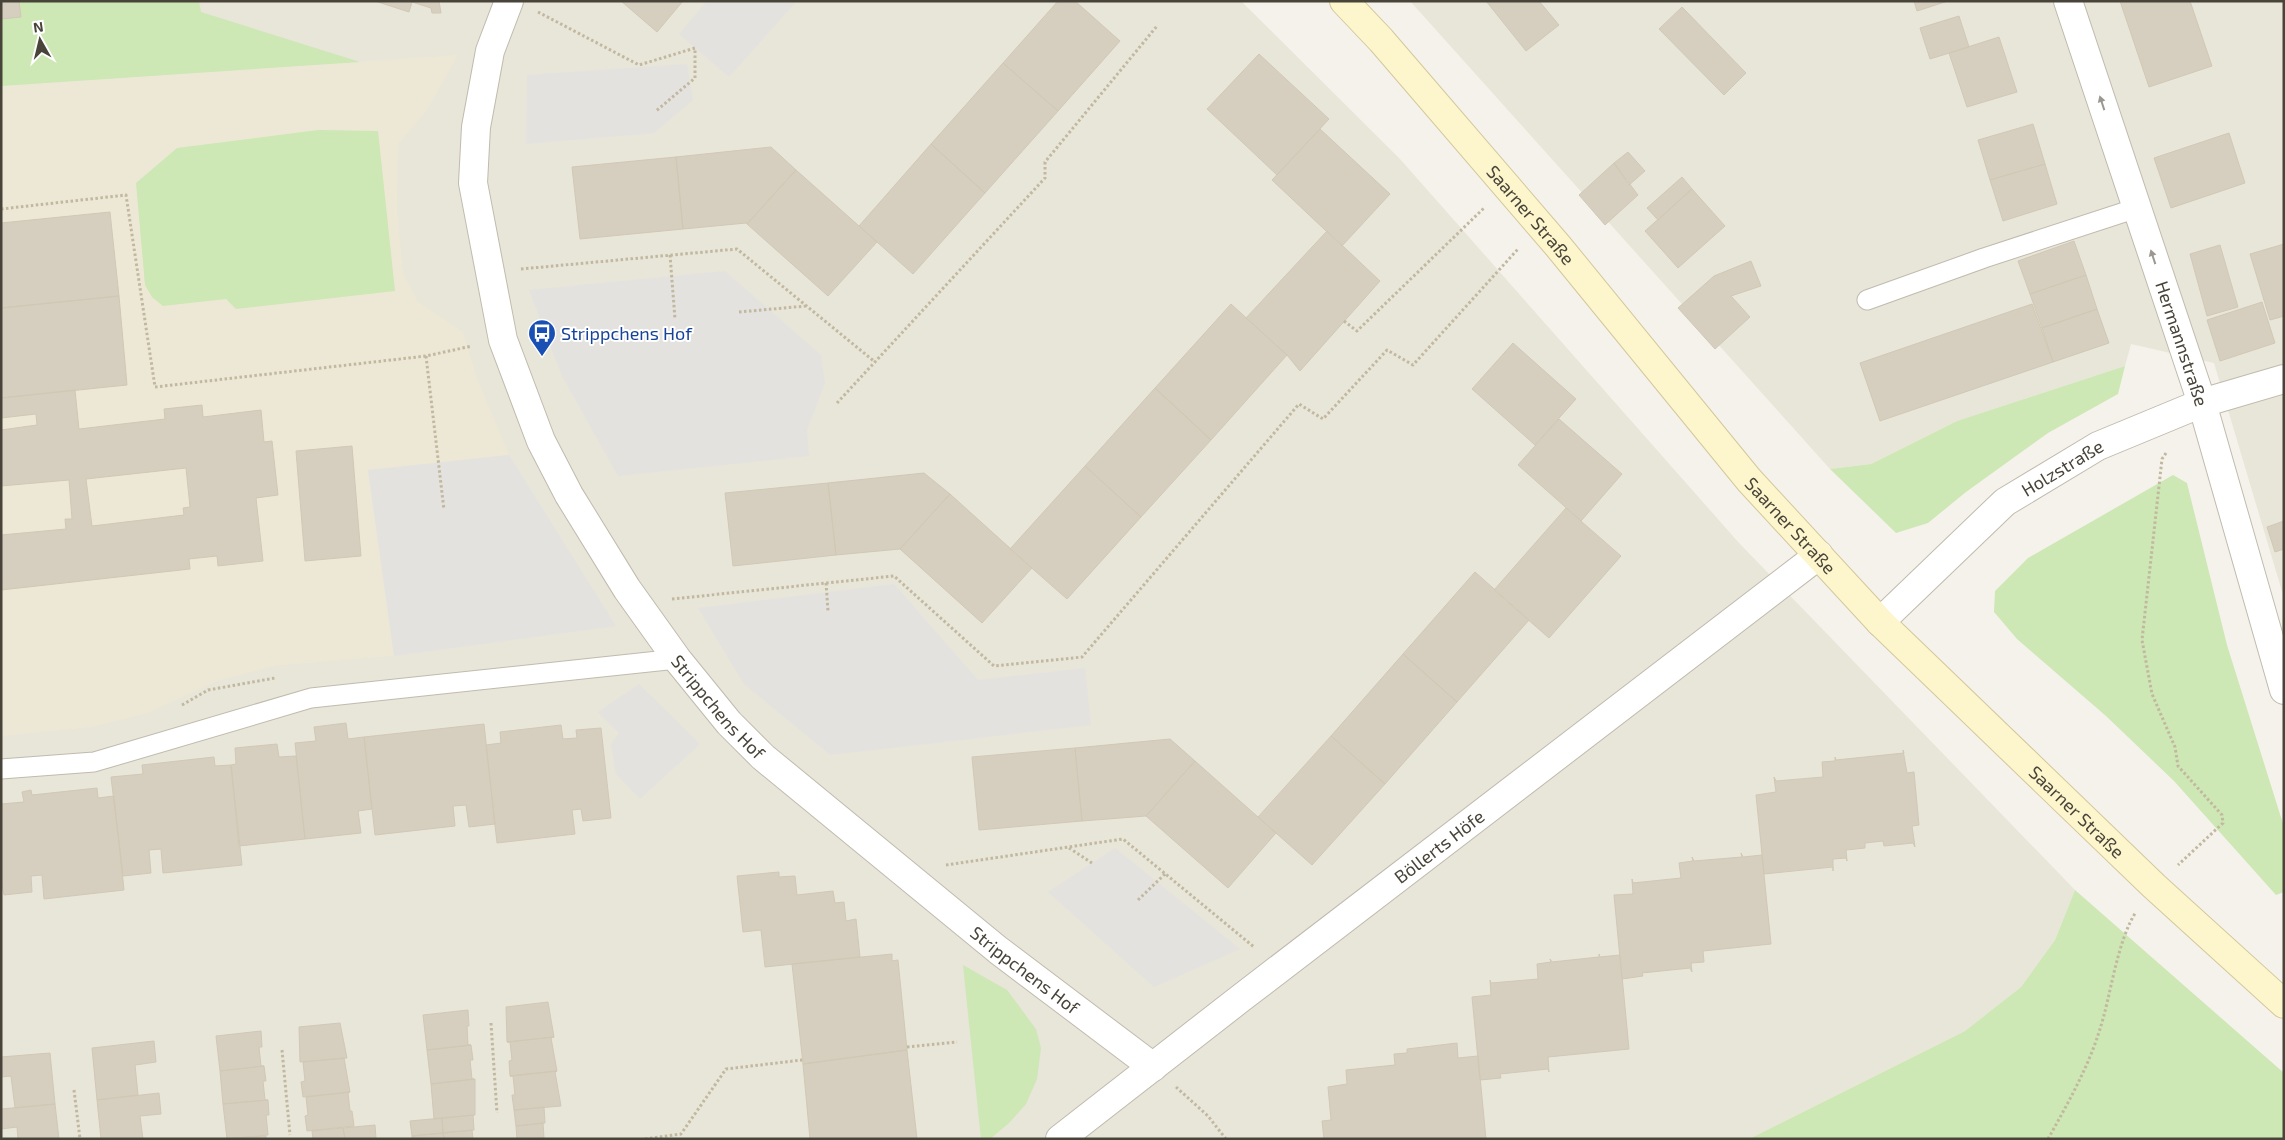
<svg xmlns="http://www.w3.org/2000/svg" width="2285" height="1140" font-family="'Exo 2',sans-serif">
  <rect width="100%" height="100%" fill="#f5f2eb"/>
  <path fill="#e8e5d9" d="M1 1H1241L1400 159 1739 543 2075 890 2055 940 2021 987 1965 1031 1749 1139H1Z
    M1410 1H2284V598L2214 363 2131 344 2125 366 1957 421 1871 464 1830 469Z"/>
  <path fill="#ede8d5" d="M458 55 427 110 398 144 397 210 403 273 418 302 463 332 477 378 509 455 368 470 394 656 274 666 217 681 148 713 92 727 1 736V86Z"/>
  <path fill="#cde7b5" d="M1 1H199L201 12 360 62 1 86Z
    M318 130 378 131 395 291 236 309 226 299 163 306 152 297 145 285 136 183 177 148Z
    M2125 366 2118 394 2048 433 1966 492 1928 523 1896 533 1830 469 1871 464 1957 421Z
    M2173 475 2187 483 2227 645 2284 827V892L2276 895 2174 781 2106 716 2017 639 1994 612 1995 591 2028 558Z
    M2075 890 2284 1073V1139H1749L1965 1031 2021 987 2055 940Z
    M963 965 1007 990 1036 1029 1041 1048 1037 1079 1026 1104 1009 1123 990 1139H981Z"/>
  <path fill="#e4e2df" d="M707 1H797L729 77 679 34Z
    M687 64 693 100 654 133 526 144 527 75Z
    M725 271 821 355 825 383 807 430 809 456 618 476 562 376 529 290Z
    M509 455 616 626 394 656 368 470Z
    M894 584 978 680 1085 668 1091 725 830 755 744 684 698 608Z
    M639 684 700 744 640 799 616 774 611 744 619 733 598 712Z
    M1115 848 1240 949 1154 987 1048 892Z"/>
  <path fill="#d6cfc0" stroke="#d1c8b4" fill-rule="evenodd" d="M1 1H19L21 17 1 19Z
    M375 1H439L441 13H432L431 8 412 2 409 12Z
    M621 1H683L657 32Z
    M1058 1H1075L1120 41 1058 111 1003 63Z
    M1486 1H1539L1559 25 1526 51Z
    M1914 1H1948L1917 11Z
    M2120 1H2190L2212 66 2149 87Z
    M1682 7 1746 73 1724 95 1659 29Z
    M1959 16 1969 47 1930 59 1920 28Z
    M1999 37 2017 92 1967 107 1949 53Z
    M1259 54 1329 119 1277 175 1207 109Z
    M1003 63 1058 111 985 193 931 144Z
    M2033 124 2045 164 1990 180 1978 140Z
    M1320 129 1390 194 1342 246 1272 180Z
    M2229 133 2245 183 2171 208 2154 158Z
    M931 144 985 193 913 274 859 226Z
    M771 147 796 170 747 224 746 223 683 229 676 157Z
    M1628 152 1645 171 1629 185 1614 163Z
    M676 157 683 229 580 239 572 167Z
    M1614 163 1638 195 1605 225 1579 195Z
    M2045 164 2057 204 2003 221 1990 180Z
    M796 170 877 242 828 296 747 224Z
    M1682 177 1692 189 1658 220 1647 208Z
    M1692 189 1725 226 1678 268 1645 231Z
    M110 212 119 296 1 308V223Z
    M1327 231 1380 281 1300 371 1287 355 1246 318Z
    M2074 241 2086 275 2030 294 2018 261Z
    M2284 244V316L2270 320 2250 254Z
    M2220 245 2238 307 2207 316 2190 254Z
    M1751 261 1761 286 1731 296 1750 317 1715 349 1678 308 1714 276Z
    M2086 275 2097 309 2042 328 2030 294Z
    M119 296 127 385 1 398V308Z
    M2262 302 2275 343 2220 361 2207 320Z
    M1231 304 1287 355 1211 440 1155 388Z
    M2032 304 2053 362 1880 421 1860 363Z
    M2097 309 2109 343 2053 362 2042 328Z
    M1513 343 1576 399 1535 445 1472 389Z
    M1155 388 1211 440 1141 517 1085 466Z
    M75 390 79 429 165 419 164 409 202 405 203 417 261 410 264 442 272 441 278 495 256 498 263 561 218 566 217 556 189 559 190 569 1 590V535L66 529 65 519H72L69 480 1 486V430L37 425 36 414 1 418V398ZM186 468 190 507 183 508 184 515 92 526 86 479Z
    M1559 419 1622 474 1581 521 1518 465Z
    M352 446 361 556 305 561 296 451Z
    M1085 466 1141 517 1067 599 1010 549Z
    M924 473 950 494 900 549 836 555 828 483Z
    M828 483 836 555 733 566 725 493Z
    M950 494 1032 568 982 623 900 549Z
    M1566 508 1621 556 1549 638 1494 590Z
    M2284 521V549L2275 552 2267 527Z
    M1475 572 1529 620 1457 702 1403 654Z
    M1403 654 1457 702 1385 784 1331 736Z
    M346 723 348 739 364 737 372 809 358 811 361 833 305 839 295 743 316 741 314 727Z
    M484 724 495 824 469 827 466 805 453 806 455 826 375 835 364 737Z
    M561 725 563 739 577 738 576 730 601 728 611 818 583 821 581 809 572 810 575 834 497 843 486 745 501 743 500 732Z
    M1331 736 1385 784 1312 865 1258 817Z
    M1170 739 1195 761 1146 816 1082 821 1075 748Z
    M277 744 279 757 296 756 305 839 239 846 231 765 236 764 235 748Z
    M1075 748 1082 821 979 830 972 757Z
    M1903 750 1907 773 1914 772 1919 825 1912 826 1915 847 1913 843 1884 846 1883 841 1865 843V848L1846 850 1847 861 1846 858 1833 859V871V867L1764 874 1756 795 1776 792 1774 777 1776 781 1823 777 1822 762 1835 761V757L1836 760 1904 753Z
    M214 757 215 766 231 765 242 865 163 873 161 849 149 850 151 873 123 876 111 777 143 774 142 765Z
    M1195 761 1276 833 1228 888 1146 816Z
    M97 788 98 798 114 796 124 890 44 899 42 875 31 876 32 892 4 895 1 880V804L24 802 22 792 31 790 32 795Z
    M1741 853 1743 857 1762 855 1771 944 1703 951 1704 962 1691 963 1692 972 1690 968 1642 973 1643 976 1622 979 1614 895 1633 894 1632 879 1633 883 1681 878 1679 863 1693 861 1692 857 1694 861 1742 857Z
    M779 872V877L795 876 797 895 833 891 835 903 844 902 846 921 856 919 860 957 765 967 761 930 743 932 737 876Z
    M892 954V961L898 960 907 1050 803 1064 792 964Z
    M1599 954 1600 957 1620 955 1629 1049 1548 1057 1549 1072 1548 1069 1500 1074 1501 1078 1480 1080 1472 997 1491 995 1490 980 1491 983 1538 979 1537 964 1551 962 1550 959 1552 962 1599 957Z
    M548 1002 554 1037 507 1042 506 1007Z
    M468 1010 469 1026H467L468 1045H471L427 1050 423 1015Z
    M340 1023 347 1058 300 1062 299 1027Z
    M261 1031 262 1047H259L261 1066H264L220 1071 216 1036Z
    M554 1037 551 1038 557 1071 510 1076 509 1061 512 1060 510 1042H507Z
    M154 1041 156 1062 135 1065 138 1095 97 1100 92 1048Z
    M1457 1043 1458 1058 1478 1056 1486 1139H1324L1322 1121 1331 1120 1328 1087 1347 1084 1346 1070 1395 1065 1394 1054 1407 1053V1049Z
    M471 1045 473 1060H470L472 1079H474L431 1084 427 1050Z
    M907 1050 917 1139H810L803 1064Z
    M50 1053 55 1104 15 1108 11 1076 1 1077V1057Z
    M344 1058 350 1092 303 1097 301 1082 305 1081 303 1062Z
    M264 1066 266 1081H263L265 1100H268L223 1104 220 1071Z
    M557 1071 555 1072 561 1106 514 1110 512 1095H515L513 1076H510Z
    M475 1079V1115L434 1119 431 1084Z
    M350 1092 348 1093 350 1111H352L354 1126 307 1131 305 1116 308 1115 306 1097Z
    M159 1093 161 1114 140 1116 143 1139H101L97 1100Z
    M268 1100 269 1115H266L268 1135 227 1139 223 1104Z
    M55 1104 59 1139H18L17 1127 1 1129V1109Z
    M544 1107 545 1123 516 1126 514 1110Z
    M473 1115 474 1130 443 1133 442 1118Z
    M442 1118 443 1133 412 1136 410 1121Z
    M543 1123 544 1138 517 1139 516 1126Z
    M375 1125 376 1139H345L343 1128Z
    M343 1128 345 1139H313L312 1131Z
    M472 1130 473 1139H444L443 1133Z
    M443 1133 444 1139H412V1136Z
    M266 1136V1139L234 1138Z"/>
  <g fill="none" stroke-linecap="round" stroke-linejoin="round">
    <g stroke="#c0bbad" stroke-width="21">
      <path id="lane" d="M1867 300 1984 258 2137 208
        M1 769 94 762 311 698 677 659"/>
    </g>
    <g stroke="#c0bbad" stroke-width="30">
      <g id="street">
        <path id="s1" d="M509 1 490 51 476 127 473 183 503 340 541 441 569 495 627 589 677 659 729 723 763 757 998 950 1153 1067"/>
        <path id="s2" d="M2068 1 2202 403 2284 690"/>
        <path id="s3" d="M1880 622 2005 502 2098 446 2202 403 2284 379"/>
        <path id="s4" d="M1060 1139 1241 998 1819 555"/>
      </g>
    </g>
    <g stroke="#d3c89c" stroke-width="30">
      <g id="secondary">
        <path id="s5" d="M1344 1 1381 40 1558 246 1749 480 1880 622 2154 886 2284 1004"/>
      </g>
    </g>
    <path stroke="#c1b89f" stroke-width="3" stroke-dasharray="2.5 2.5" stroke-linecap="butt" d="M538 12 639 65 695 48V78L656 111
      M1 209 126 195 155 387 426 356 472 346
      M670 255 675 319
      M521 269 737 249 875 362
      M739 312 806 306
      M1344 321 1357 331 1484 208
      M426 356 444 510
      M837 403 1045 178V162L1157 26
      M2166 453 2162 459 2142 640 2152 694 2175 747 2178 766 2222 815 2223 823 2178 865
      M826 583 828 611
      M672 599 894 576 994 666 1082 657 1299 404 1323 419 1387 350 1413 365 1518 249
      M182 705 208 690 275 678
      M1069 848 1092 863
      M946 865 1123 839 1254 947
      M1138 900 1165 874
      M491 1023 497 1113
      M907 1047 957 1042
      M282 1050 290 1135
      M1176 1087 1208 1116 1226 1139
      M74 1090 80 1139
      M645 1139 681 1134 726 1069 802 1060
      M2048 1139C2068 1103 2088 1068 2100 1029 2111 995 2117 941 2136 912"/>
    <use href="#lane" stroke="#fff" stroke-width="19"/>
    <use href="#street" stroke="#fff" stroke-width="28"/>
    <use href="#secondary" stroke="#fdf5cc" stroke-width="28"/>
  </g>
  <defs><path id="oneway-solid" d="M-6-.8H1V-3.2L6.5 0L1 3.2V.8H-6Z" transform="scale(1.25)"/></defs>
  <g fill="#9b9892">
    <use href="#oneway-solid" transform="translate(2102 103) rotate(-108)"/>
    <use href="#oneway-solid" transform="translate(2153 257) rotate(-108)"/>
  </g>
  <defs>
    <g id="bus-pin" transform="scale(1.4375)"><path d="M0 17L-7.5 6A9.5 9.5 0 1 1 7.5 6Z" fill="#1a4fb4" stroke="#fff"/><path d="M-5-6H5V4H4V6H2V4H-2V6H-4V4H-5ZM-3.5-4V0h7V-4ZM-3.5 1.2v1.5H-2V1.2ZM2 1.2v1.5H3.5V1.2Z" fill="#fff"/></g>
  </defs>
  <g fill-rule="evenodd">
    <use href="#bus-pin" x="542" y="333"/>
  </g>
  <g text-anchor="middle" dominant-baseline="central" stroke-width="4" stroke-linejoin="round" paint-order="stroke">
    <g font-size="18" fill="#494439" stroke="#fff">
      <text stroke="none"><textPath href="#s5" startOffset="284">Saarner Straße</textPath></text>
      <text stroke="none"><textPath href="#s2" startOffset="361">Hermannstraße</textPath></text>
      <text stroke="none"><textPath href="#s3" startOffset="240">Holzstraße</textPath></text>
      <text stroke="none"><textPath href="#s5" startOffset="689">Saarner Straße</textPath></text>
      <text stroke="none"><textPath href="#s1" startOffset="775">Strippchens Hof</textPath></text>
      <text stroke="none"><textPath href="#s5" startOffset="1094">Saarner Straße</textPath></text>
      <text stroke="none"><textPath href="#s4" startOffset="479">Böllerts Höfe</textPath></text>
      <text stroke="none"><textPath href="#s1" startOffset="1180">Strippchens Hof</textPath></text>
    </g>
    <g font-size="18" fill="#164399" stroke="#fff" text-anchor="start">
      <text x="561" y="333">Strippchens Hof</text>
    </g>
  </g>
  <rect width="2285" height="1140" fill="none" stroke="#494439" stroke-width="5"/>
  <g transform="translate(40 40) rotate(352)" stroke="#ffffff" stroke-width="4" paint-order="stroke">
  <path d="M0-4L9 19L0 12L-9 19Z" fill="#494439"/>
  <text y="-8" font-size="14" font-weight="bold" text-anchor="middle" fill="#494439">N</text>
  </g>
</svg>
